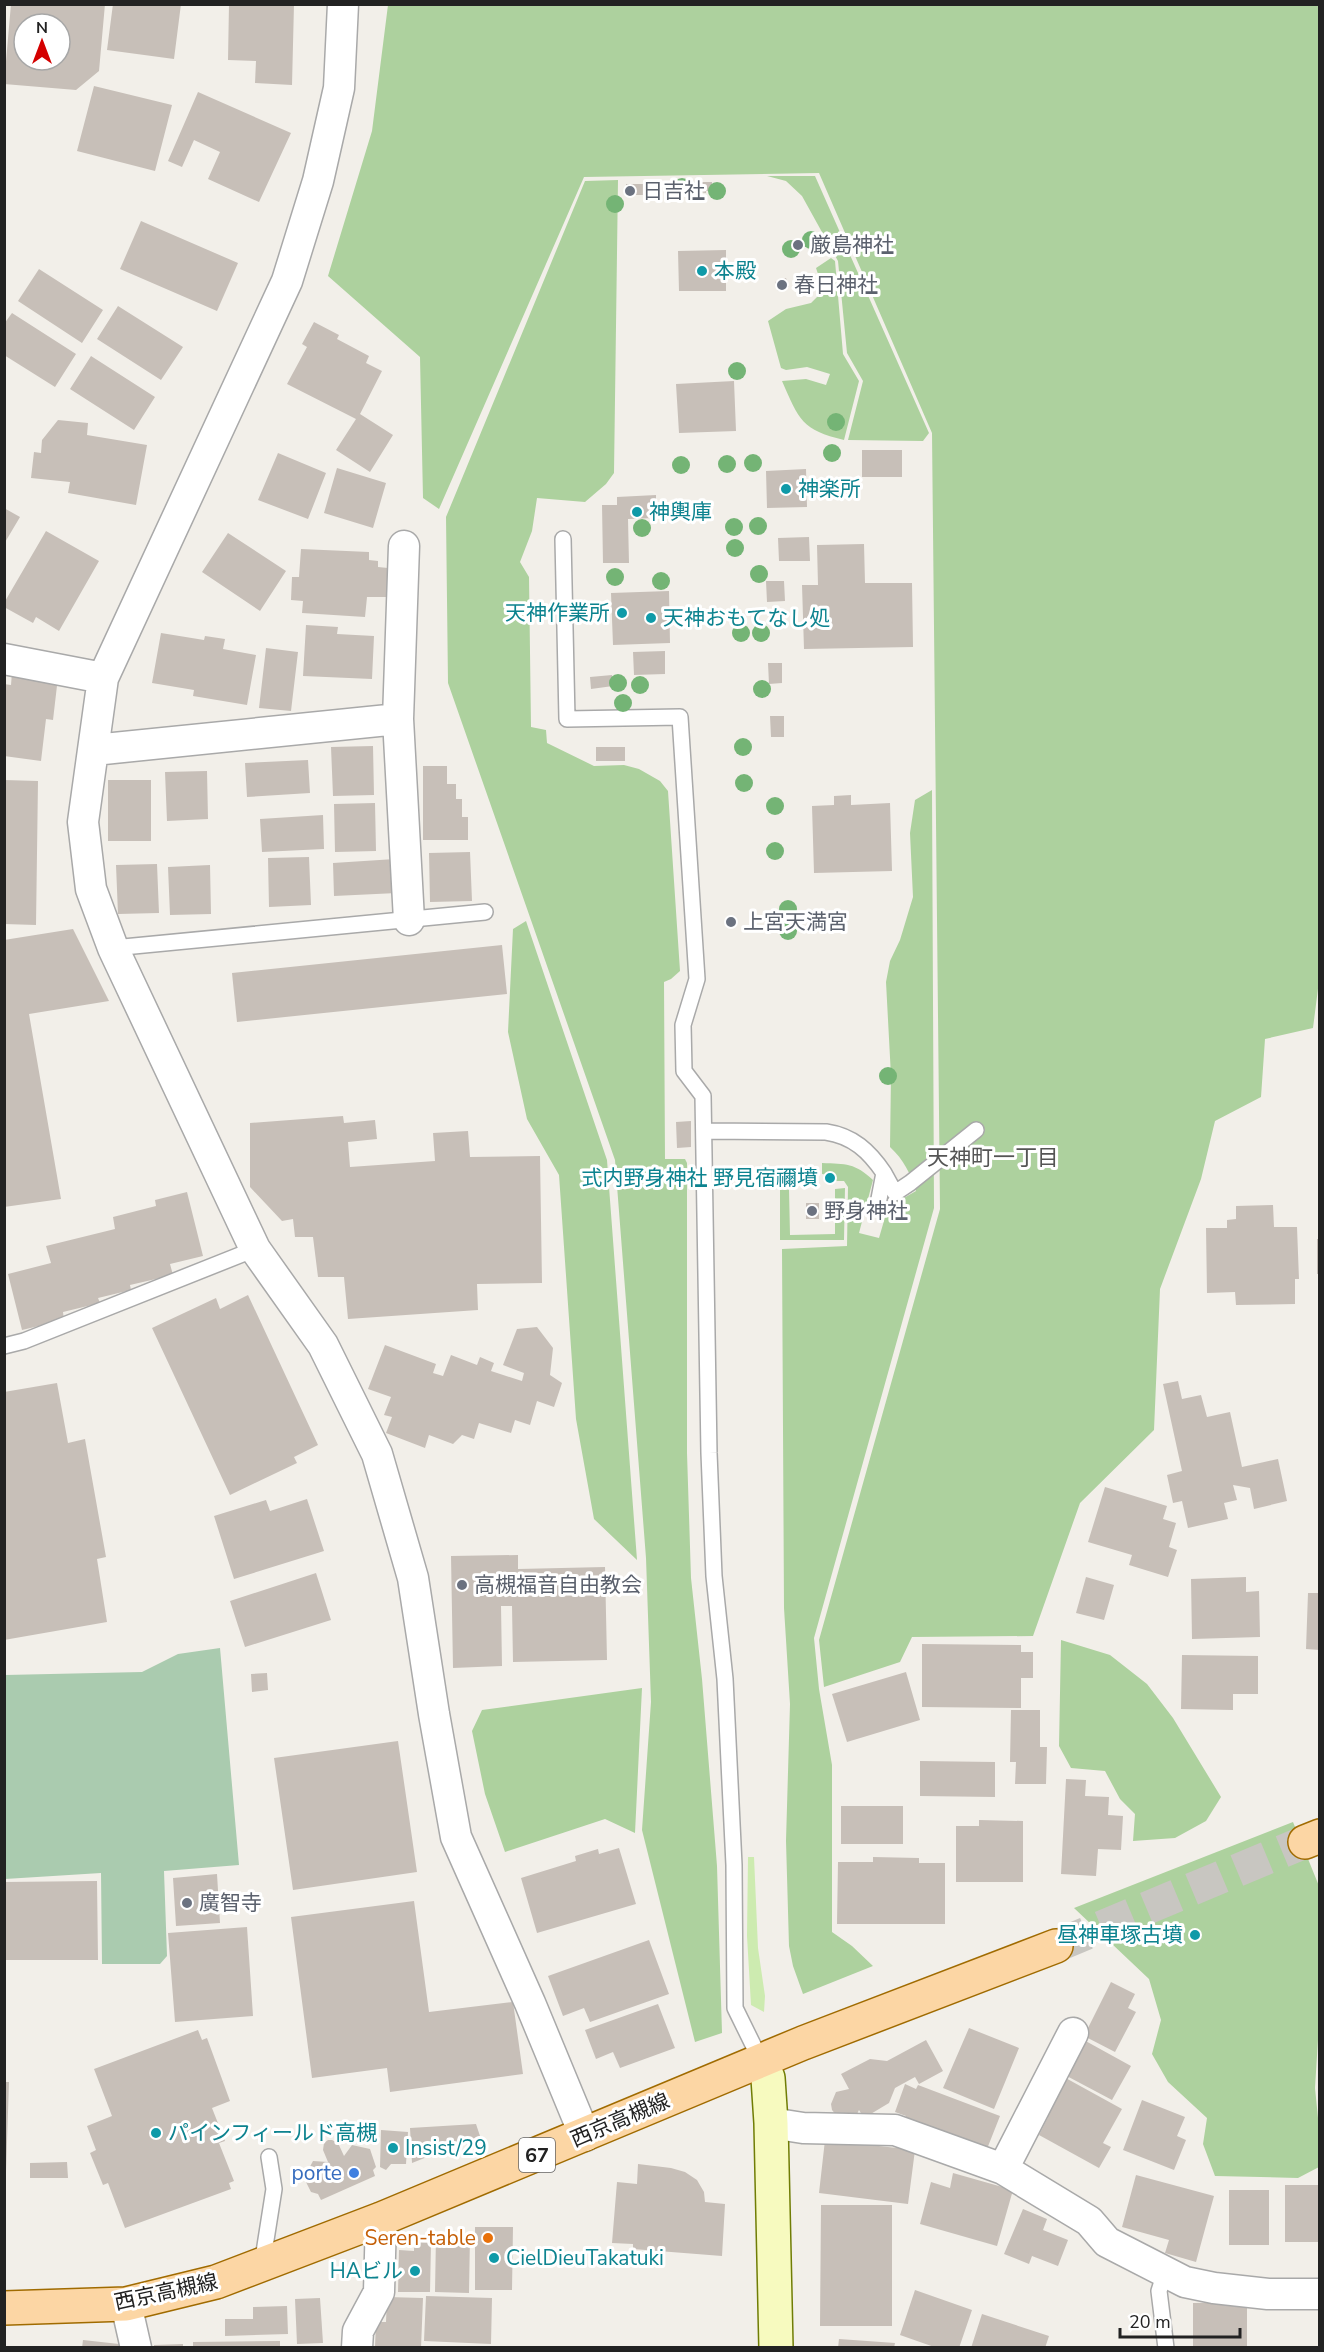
<svg xmlns="http://www.w3.org/2000/svg" width="1324" height="2352" font-family="'Nunito Sans','Noto Sans JP',sans-serif">
  <rect width="100%" height="100%" fill="#f2efe9"/>
  <path fill="#cdebb0" d="M748 1857H754L758 1948 765 1996 764 2012 751 2005 747 1936Z"/>
  <path fill="#add19e" d="M388 5H1319L1320 973 1313 1028 1265 1039 1261 1097 1215 1121 1201 1179 1160 1289 1154 1430 1080 1503 1033 1636 912 1637 900 1662 824 1687 819 1640 940 1209 932 433 819 173 584 177 439 509 423 498 420 357 328 276 372 131Z
    M767 176H815L929 433 923 441 848 440 863 381 847 353 838 261 802 196 786 181Z
    M618 180 614 473 606 484 585 502 537 498 532 531 520 562 529 577 531 727 546 730 547 743 594 766 624 765 639 769 660 781 668 791 680 971 671 979 664 982 665 1159H685L687 1163V1453L691 1578 702 1679 717 1866 722 2033 695 2042 642 1830 651 1702 646 1558 615 1160 448 683 446 517 585 181Z
    M831 258 835 261 843 354 859 381 844 440C802 430 799 420 782 381L806 379 826 385 830 374 807 367 786 370 781 368 768 321 786 309 811 303 818 296 819 277 816 268Z
    M932 790 934 1208 814 1638 819 1689 832 1765V1932L852 1946 873 1966 803 1994 793 1966 789 1946 786 1841 790 1704 784 1608 782 1249 847 1246 848 1187 844 1181H835L829 1175 822 1174V1163C846 1164 855 1163 873 1180L859 1233 879 1238 888 1207 916 1191C910 1173 904 1160 890 1147L891 1076 886 982 890 961 900 940 913 897 910 833 915 800Z
    M526 921 607 1160 637 1560 594 1519 576 1419 559 1175 527 1119 508 1032 513 929Z
    M786 1187 789 1189 790 1235 835 1234V1189L845 1188 844 1240H780V1188Z
    M1061 1640 1110 1655 1147 1684 1173 1718 1221 1797 1206 1821 1175 1838 1133 1841 1135 1814 1120 1799 1105 1771 1071 1768 1059 1746Z
    M642 1688 635 1833 605 1819 505 1852 485 1794 472 1731 482 1710Z
    M1293 1822 1319 1886 1320 2007 1315 2088 1319 2128V2167L1298 2178 1215 2176 1203 2144 1207 2118 1168 2082 1152 2054 1161 2020 1149 1979 1074 1908Z"/>
  <path fill="#aacbaf" d="M220 1648 239 1865 164 1871 167 1956 160 1964H102L101 1873 5 1879V1675L142 1672 178 1654Z"/>
  <path fill="#c7bfb8" fill-rule="evenodd" d="M11 4H105L99 71 76 90 4 84ZM24 24H60V60H24Z
    M113 4H181L174 59 107 50Z
    M229 4H294L292 85 255 83 256 61 228 60Z
    M94 86 172 105 155 171 77 151Z
    M198 92 291 133 259 202 208 179 220 152 194 140 182 167 168 161Z
    M687 182H712V191H706V193L687 191Z
    M626 184H649V195H626Z
    M141 221 238 263 217 311 120 269Z
    M800 240 803 247 795 251 792 243Z
    M726 250V291H679L678 251Z
    M39 269 103 310 82 343 18 301Z
    M786 278 789 287 778 291 775 282Z
    M118 306 183 347 161 380 97 339Z
    M12 313 76 354 55 387 4 355V324Z
    M314 322 339 335 337 339 369 356 366 363 382 371 360 414 393 435 370 472 336 450 356 419 287 384 307 347 302 344Z
    M91 356 155 397 134 430 70 389Z
    M734 381 736 431 679 433 676 384Z
    M58 420 88 423 87 435 147 445 136 505 68 493 70 482 31 478 34 452 41 453 42 440Z
    M862 450H902V477H862Z
    M278 453 326 473 308 519 258 500Z
    M337 468 386 483 373 528 324 513Z
    M806 469 807 507 767 508 766 471Z
    M656 495V518L628 519 629 563H603L602 505H617V497Z
    M4 508 20 517 4 544Z
    M46 531 99 561 59 631 36 617 33 623 4 607V603Z
    M228 533 286 571 260 611 202 572Z
    M809 537 810 561H779L778 538Z
    M864 544 865 583H912L913 647 804 649 802 585H818L817 545Z
    M301 549 369 552V560L378 561V567L388 568 387 597H367L365 617 302 613 303 601 291 600 292 577H299Z
    M766 581H784L785 601 767 602Z
    M669 591 670 643 613 645 611 593Z
    M306 625 338 627 337 634 374 636 372 679 303 676Z
    M161 633 204 640 205 636 225 639 223 649 256 655 247 705 193 696 194 690 152 683Z
    M266 648 298 652 291 711 259 708Z
    M665 651V674L634 675 633 652Z
    M768 663H782V683L769 684Z
    M12 672 58 677 53 720 46 719 41 761 4 756V684L11 685Z
    M612 675 613 686 591 689 590 677Z
    M770 716H784V737H771Z
    M373 746 374 795 333 796 331 747Z
    M596 747H625V761H596Z
    M308 760 310 793 247 797 245 763Z
    M423 766H447V784H456V799H462V817H468V840H423Z
    M207 771 208 819 167 821 165 772Z
    M4 780 38 781 36 925 4 924Z
    M108 780H151V841H108Z
    M851 795V805L890 803 892 871 814 873 812 806 834 805V796Z
    M375 803 376 851 335 852 334 804Z
    M323 815 324 849 262 852 260 819Z
    M470 852 472 901 430 902 429 853Z
    M309 857 311 905 269 907 268 858Z
    M395 859 397 893 334 896 333 863Z
    M157 864 159 913 118 914 116 865Z
    M210 865 211 914 170 915 168 867Z
    M73 929 109 1001 29 1014 61 1199 4 1207V940Z
    M502 945 507 994 237 1022 232 973Z
    M343 1116 344 1123 375 1120 377 1139 348 1142 350 1167 435 1161 433 1133 468 1131 470 1157 540 1156 542 1283 477 1284 478 1310 348 1319 344 1277H318L313 1237H295L293 1219 282 1221 250 1187V1123Z
    M691 1121V1147L677 1148 676 1122Z
    M187 1192 203 1256 170 1264 173 1275 130 1285 131 1290 98 1298 100 1303 63 1312 64 1320 22 1330 8 1274 51 1263 46 1246 115 1229 113 1217 156 1206 155 1200Z
    M806 1203H819V1219H806Z
    M1273 1205 1274 1227H1297L1299 1279H1295V1304L1236 1305 1235 1292 1207 1293 1206 1228H1227V1220L1236 1219V1206Z
    M1317 1239H1320V1274H1317Z
    M248 1295 318 1445 294 1457 297 1463 230 1495 152 1328 216 1298 220 1309Z
    M537 1327 553 1348 550 1375 562 1383 554 1407 537 1401 530 1425 515 1420 511 1433 479 1423 474 1439 462 1435 453 1444 429 1435 425 1448 386 1433 392 1417 384 1415 391 1397 368 1389 385 1345 436 1364 433 1373 443 1376 451 1355 477 1365 480 1357 494 1363 491 1371 522 1381 524 1373 503 1365 517 1329Z
    M1178 1381 1182 1399 1201 1395 1207 1417 1230 1412 1242 1467 1278 1459 1287 1501 1254 1509 1250 1488 1233 1485 1237 1500 1224 1503 1228 1519 1188 1528 1182 1501 1173 1503 1167 1475 1182 1471 1163 1384Z
    M57 1383 68 1443 85 1439 106 1557 97 1559 107 1622 4 1640V1392Z
    M1105 1487 1167 1506 1163 1519 1176 1523 1169 1547 1177 1550 1168 1577 1129 1565 1132 1555 1088 1542Z
    M307 1499 324 1551 234 1579 214 1516 266 1500 270 1511Z
    M518 1555V1569L605 1567 607 1660 513 1662 512 1606H501L502 1666 453 1668 451 1556Z
    M316 1573 331 1620 245 1647 230 1601Z
    M1086 1577 1114 1585 1104 1620 1076 1613Z
    M1246 1577V1592L1259 1591 1260 1637 1192 1639 1191 1579Z
    M1308 1593H1320V1650L1306 1649Z
    M922 1644 1021 1645V1652H1033V1678H1021V1708L922 1707Z
    M1182 1655 1258 1656V1694H1233V1710L1181 1709Z
    M906 1672 920 1720 847 1742 832 1694Z
    M267 1673 268 1690 252 1692 251 1674Z
    M1011 1710H1040V1747H1047L1046 1784H1015L1016 1762H1010Z
    M398 1741 417 1872 293 1890 274 1758Z
    M920 1761 995 1762V1797L920 1796Z
    M1066 1779 1086 1780 1085 1796 1109 1797 1108 1815 1123 1816 1121 1850 1098 1849 1096 1876 1061 1874Z
    M841 1806H903V1844H841Z
    M979 1820 1023 1821V1882H956V1826H979Z
    M619 1848 636 1904 537 1933 521 1878 576 1861 575 1856 598 1849 599 1854Z
    M873 1857 919 1858V1863H945V1924H837L838 1862H873Z
    M217 1874 220 1923 176 1926 173 1878Z
    M97 1881 98 1960H4V1882Z
    M414 1901 429 2012 513 2002 523 2074 390 2092 387 2068 312 2078 291 1917Z
    M247 1927 253 2016 175 2022 168 1933Z
    M649 1940 669 1994 590 2022 584 2008 563 2016 548 1976Z
    M1111 1982 1135 1994 1128 2008 1136 2012 1115 2052 1084 2036Z
    M658 2004 675 2048 620 2068 613 2052 596 2059 585 2030Z
    M969 2028 1019 2048 994 2109 943 2088Z
    M198 2030 202 2040 207 2038 230 2101 212 2108 225 2141 219 2143 234 2181 229 2183 231 2189 125 2228 108 2183 103 2185 90 2153 96 2150 87 2126 112 2116 94 2069Z
    M1082 2039 1131 2066 1112 2100 1063 2074Z
    M926 2040 943 2071 919 2084 915 2077 895 2088 889 2103 864 2118 859 2110 856 2116H837L832 2110 831 2104 836 2092 849 2089 841 2074 870 2059 887 2061Z
    M1062 2076 1122 2109 1103 2143 1111 2147 1099 2168 1039 2135 1048 2117 1042 2114Z
    M4 2082H9L6 2172H4Z
    M905 2084 916 2089 918 2085 1000 2116 985 2154 903 2122 906 2116 895 2112Z
    M1142 2100 1185 2117 1177 2136 1186 2140 1174 2170 1123 2150Z
    M476 2124 480 2136 412 2163 410 2128Z
    M381 2130 408 2132 406 2164H391L386 2170 380 2167Z
    M328 2140H332L338 2143 344 2156 352 2145 370 2149 376 2167 373 2170 375 2176 321 2200 318 2194 311 2192 304 2178 313 2161 328 2162 323 2150 324 2143Z
    M825 2140 915 2150 908 2204 819 2193Z
    M67 2162 68 2178H30V2163Z
    M638 2164 671 2168 685 2172 697 2180 704 2192 705 2202 725 2204 722 2256 633 2249V2244L612 2243 617 2182 637 2184Z
    M953 2173 1013 2190 997 2246 920 2224 931 2182 950 2188Z
    M1136 2175 1214 2196 1196 2262 1165 2253 1169 2240 1122 2227Z
    M1285 2185H1320V2242H1285Z
    M1229 2190H1269V2245H1229Z
    M821 2205H892V2326H820Z
    M1023 2209 1047 2219 1043 2230 1068 2240 1058 2266 1032 2256 1029 2264 1004 2254Z
    M475 2227H513L512 2290H475Z
    M436 2236H470L469 2293 435 2292Z
    M414 2242 431 2243 430 2292H398L399 2250 414 2251Z
    M915 2290 972 2310 959 2348H937L900 2335Z
    M426 2296 492 2298 491 2344 424 2341Z
    M387 2297 423 2298 421 2348 375 2347 376 2322H386Z
    M320 2298 323 2343 297 2344 295 2299Z
    M1247 2302V2346H1193V2303Z
    M287 2306 288 2334 225 2336V2319H253V2307Z
    M982 2314 1049 2336 1045 2348H971Z
    M839 2339 895 2343 894 2348H838Z
    M83 2340 128 2345 127 2348H82Z
    M280 2341V2348H193V2342Z
    M183 2344V2348H154V2345Z"/>
  <g fill="none" stroke-linecap="round" stroke-linejoin="round">
    <path stroke="#c8c6c1" stroke-width="33" stroke-dasharray="33 16" stroke-linecap="butt" d="M1056 1946 1305 1842"/>
    <g stroke="#a9a9a9" stroke-width="18">
      <path id="lane" d="M563 539 567 719 680 717 697 979 683 1025 684 1071 703 1096 709 1453 714 1576 725 1679 734 1865 735 2008 761 2061
        M113 948 485 912
        M704 1131 826 1132C853 1136 869 1151 884 1173L878 1204
        M884 1173 895 1193 910 1183 976 1130
        M4 1346 24 1341 255 1249
        M262 2265 274 2189 269 2157
        M1165 2272 1159 2291 1166 2348"/>
    </g>
    <g stroke="#a9a9a9" stroke-width="33">
      <path id="street" d="M343 4 339 88 318 181 287 281 103 678 83 822 91 889 113 948 255 1249 323 1345 377 1454 413 1578 434 1714 456 1837 530 2003 585 2136
        M4 659 103 678
        M398 719 404 546
        M94 750 398 719 409 920
        M771 2123 803 2128 895 2130 1003 2169 1089 2221 1107 2242 1185 2282 1214 2288 1268 2294H1320
        M1003 2169 1073 2033
        M126 2304 136 2348
        M357 2348 358 2331 379 2292 381 2219"/>
    </g>
    <g stroke="#707d05" stroke-width="36">
      <path id="secondary" d="M761 2061 768 2078 771 2123 776 2348"/>
    </g>
    <g stroke="#a06b00" stroke-width="36">
      <path id="primary" d="M1305 1842 1320 1836
        M4 2308 126 2304 216 2282 381 2219 803 2043 1056 1946"/>
    </g>
    <use href="#lane" stroke="#fff" stroke-width="15"/>
    <use href="#street" stroke="#fff" stroke-width="30"/>
    <use href="#secondary" stroke="#f7fabf" stroke-width="33"/>
    <use href="#primary" stroke="#fcd6a4" stroke-width="33"/>
  </g>
  <g fill="#74b475">
    <circle cx="682" cy="187" r="9"/>
    <circle cx="717" cy="191" r="9"/>
    <circle cx="615" cy="204" r="9"/>
    <circle cx="811" cy="240" r="9"/>
    <circle cx="791" cy="249" r="9"/>
    <circle cx="737" cy="371" r="9"/>
    <circle cx="836" cy="422" r="9"/>
    <circle cx="832" cy="453" r="9"/>
    <circle cx="753" cy="463" r="9"/>
    <circle cx="727" cy="464" r="9"/>
    <circle cx="681" cy="465" r="9"/>
    <circle cx="758" cy="526" r="9"/>
    <circle cx="734" cy="527" r="9"/>
    <circle cx="642" cy="528" r="9"/>
    <circle cx="735" cy="548" r="9"/>
    <circle cx="759" cy="574" r="9"/>
    <circle cx="615" cy="577" r="9"/>
    <circle cx="661" cy="581" r="9"/>
    <circle cx="741" cy="633" r="9"/>
    <circle cx="761" cy="633" r="9"/>
    <circle cx="618" cy="683" r="9"/>
    <circle cx="640" cy="685" r="9"/>
    <circle cx="762" cy="689" r="9"/>
    <circle cx="623" cy="703" r="9"/>
    <circle cx="743" cy="747" r="9"/>
    <circle cx="744" cy="783" r="9"/>
    <circle cx="775" cy="806" r="9"/>
    <circle cx="775" cy="851" r="9"/>
    <circle cx="788" cy="909" r="9"/>
    <circle cx="788" cy="931" r="9"/>
    <circle cx="888" cy="1076" r="9"/>
  </g>
  <g fill="#6b7280" stroke="#fff" stroke-width="2">
    <circle cx="630" cy="191" r="6"/>
    <circle cx="798" cy="245" r="6"/>
    <circle cx="782" cy="285" r="6"/>
    <circle cx="731" cy="922" r="6"/>
    <circle cx="812" cy="1211" r="6"/>
    <circle cx="462" cy="1585" r="6"/>
    <circle cx="187" cy="1903" r="6"/>
  </g>
  <g fill="#0f9aa8" stroke="#fff" stroke-width="2">
    <circle cx="702" cy="271" r="6"/>
    <circle cx="786" cy="489" r="6"/>
    <circle cx="637" cy="512" r="6"/>
    <circle cx="622" cy="613" r="6"/>
    <circle cx="651" cy="618" r="6"/>
    <circle cx="830" cy="1178" r="6"/>
    <circle cx="1195" cy="1935" r="6"/>
    <circle cx="156" cy="2133" r="6"/>
    <circle cx="393" cy="2148" r="6"/>
    <circle cx="494" cy="2258" r="6"/>
    <circle cx="415" cy="2271" r="6"/>
  </g>
  <circle fill="#3f7fe0" stroke="#fff" stroke-width="2" cx="354" cy="2173" r="6"/>
  <circle fill="#e8710a" stroke="#fff" stroke-width="2" cx="488" cy="2238" r="6"/>
  <g text-anchor="middle" dominant-baseline="central" stroke-width="6" stroke-linejoin="round" paint-order="stroke">
    <rect fill="#fff" stroke="#646464" stroke-width="1.5" x="519" y="2138" width="36" height="34" rx="4.5"/>
    <g font-size="20" font-weight="bold" fill="#222">
      <text x="537" y="2155">67</text>
    </g>
    <g font-size="21" fill="#5b616d" stroke="#fff" text-anchor="start">
      <text x="642" y="191">日吉社</text>
      <text x="810" y="245">厳島神社</text>
      <text x="794" y="285">春日神社</text>
      <text x="743" y="922">上宮天満宮</text>
      <text x="824" y="1211">野身神社</text>
      <text x="474" y="1585">高槻福音自由教会</text>
      <text x="199" y="1903">廣智寺</text>
    </g>
    <g font-size="21" fill="#0d838f" stroke="#fff" text-anchor="start">
      <text x="714" y="271">本殿</text>
      <text x="798" y="489">神楽所</text>
      <text x="649" y="512">神輿庫</text>
      <text x="610" y="613" text-anchor="end">天神作業所</text>
      <text x="663" y="618">天神おもてなし処</text>
      <text x="818" y="1178" text-anchor="end">式内野身神社 野見宿禰墳</text>
      <text x="1183" y="1935" text-anchor="end">昼神車塚古墳</text>
      <text x="168" y="2133">パインフィールド高槻</text>
      <text x="405" y="2148">Insist/29</text>
      <text x="506" y="2258">CielDieuTakatuki</text>
      <text x="403" y="2271" text-anchor="end">HAビル</text>
    </g>
    <g font-size="21" fill="#222" stroke="#fff">
      <text transform="translate(620 2120) rotate(-23)">西京高槻線</text>
      <text transform="translate(166 2292) rotate(-12)">西京高槻線</text>
    </g>
    <g font-size="21" fill="#366cbe" stroke="#fff" text-anchor="end">
      <text x="342" y="2173">porte</text>
    </g>
    <g font-size="21" fill="#c56008" stroke="#fff" text-anchor="end">
      <text x="476" y="2238">Seren-table</text>
    </g>
    <g font-size="22" fill="#555" stroke="#fff">
      <text x="993" y="1158">天神町一丁目</text>
    </g>
  </g>
  <rect width="1324" height="2352" fill="none" stroke="#222222" stroke-width="12"/>
  <g transform="translate(42 42)"><circle r="28" fill="#ffffff" stroke="#a7a7a7" stroke-width="1.5"/>
  <path d="M0-4.5L10 22L0 15L-10 22Z" fill="#d40000"/>
  <text y="-9" font-size="16" font-weight="bold" text-anchor="middle" fill="#222222">N</text>
  </g>
  <path d="M1120 2328v9h120v-9" fill="none" stroke="#222222" stroke-width="3"/>
  <text x="1129" y="2328" font-size="18" fill="#222222" stroke="#ffffff" stroke-width="4.5" paint-order="stroke">20 m</text>
</svg>
